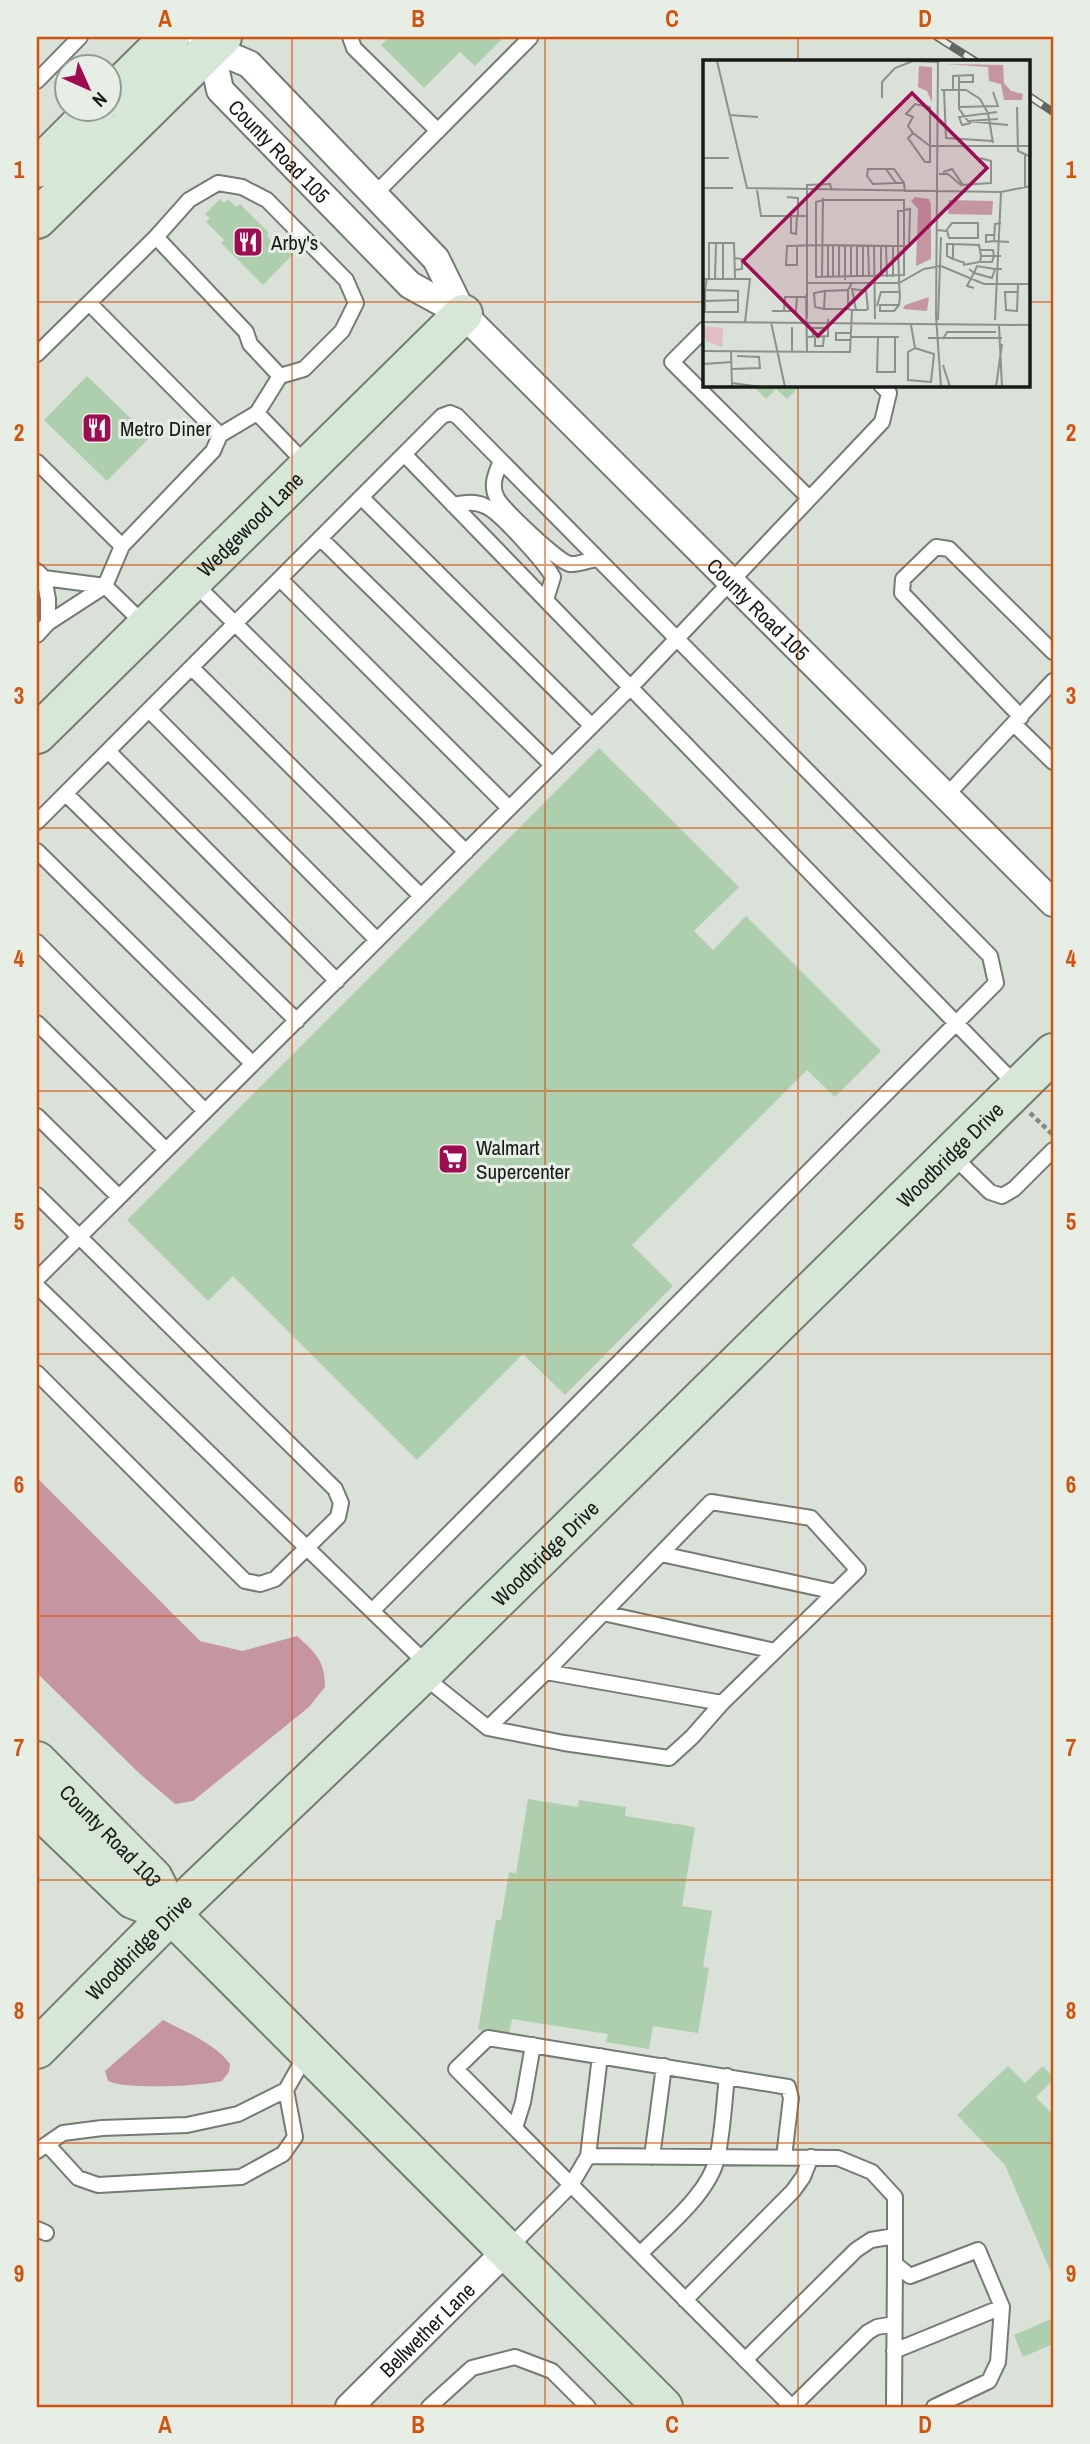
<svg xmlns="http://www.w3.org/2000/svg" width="1090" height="2444" font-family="'Archivo Narrow',sans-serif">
  <rect width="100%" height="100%" fill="#d9e1d8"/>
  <path fill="#c596a2" d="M37 1478 200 1641 242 1651 297 1636C316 1653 325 1661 325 1687L309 1707 193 1801 175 1804 139 1773 37 1673Z
    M163 2020C184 2031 216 2044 230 2064L229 2072 222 2081C201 2086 127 2090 108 2081L105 2071Z"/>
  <path fill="#adcfad" d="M389 37H504L475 66 460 52 424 88 381 45Z
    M220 199 224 203 228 199 236 207 240 204 269 233 267 236 281 250 284 247 292 255 263 285 221 243 224 240 206 222 210 218 205 214Z
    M87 376 150 437 107 481 44 420Z
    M752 385H801L787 399 776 389 766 399Z
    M599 748 739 887 694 931 713 950 746 916 881 1051 835 1097 807 1070 632 1245 673 1286 565 1395 523 1354 417 1460 233 1276 208 1301 127 1220Z
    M528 1799 578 1807 579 1800 626 1807 625 1816 695 1827 682 1906 712 1911 703 1967 709 1968 698 2033 653 2026 649 2049 606 2042 608 2034 512 2019 509 2035 478 2030 496 1920H501L509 1872 516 1874Z
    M1008 2066 1025 2083 1043 2066 1053 2077V2080L1036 2097 1053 2115V2277L1005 2165 957 2115Z
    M1053 2318V2344L1023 2357 1014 2335Z"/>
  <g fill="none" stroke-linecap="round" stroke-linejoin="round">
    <g stroke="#737b73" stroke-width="18">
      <path id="lane" d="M350 37 354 48 438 131
        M37 81 80 37
        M374 195 530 38 529 37
        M156 237 189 200 218 183 242 187 267 200 346 280 356 303 342 331 304 369 280 376
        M89 303 220 435
        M705 329 672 362 809 498
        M37 354 156 237 246 332 250 344 280 376 257 413 220 435 213 451 122 546
        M257 413 307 465
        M404 454 1017 1086
        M501 461C496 473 490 485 497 498 503 509 558 562 570 564 578 565 589 560 597 559
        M37 462 122 546 105 586 145 625
        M361 497 592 726
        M453 505C465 503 474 501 485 506 499 511 545 563 553 577L546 600
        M320 538 552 765
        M37 571 44 578 105 586
        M44 578 48 599V623
        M280 579 509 808
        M193 582 466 852
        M37 635 48 623 105 586
        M192 668 421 896
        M149 710 377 940
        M1021 717 902 593 903 579 936 547 949 549 1053 652
        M1014 724 1053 762
        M108 751 337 981
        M66 794 297 1021
        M946 796 1053 681
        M37 822 442 416 450 413 457 416 990 956 996 983 372 1611 37 1286
        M37 851 253 1064
        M37 942 205 1111
        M37 1023 166 1150
        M37 1116 119 1197
        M952 1155 990 1192 1002 1196 1014 1189 1053 1150
        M37 1195 335 1489 341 1503 338 1517 275 1579 260 1584 245 1581 37 1373
        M37 1279 631 687 882 422 889 393 881 385
        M661 1554 836 1592
        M372 1611 428 1665
        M603 1613 775 1651
        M546 1672 711 1502 811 1518 858 1570 722 1703
        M422 1675 488 1728 564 1743 669 1758 692 1737 722 1703 546 1672 488 1728
        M515 2128 523 2102 533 2045
        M47 2144 78 2178 98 2185 241 2177 283 2154 295 2137 286 2090
        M37 2151 63 2133 102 2128 187 2125 238 2114 286 2090 307 2053
        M588 2156 600 2056
        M652 2157 664 2066
        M784 2157 791 2098 788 2087 488 2038 456 2069 792 2407
        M37 2229 46 2233
        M508 2249 571 2185 588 2156 838 2158 872 2172 895 2197V2264L910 2276 978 2250 1002 2307 998 2362 989 2381 934 2407
        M640 2254C665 2228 709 2194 717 2158 723 2132 724 2103 727 2076
        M685 2300 793 2191 803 2177 811 2157
        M894 2351 1002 2307
        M745 2360 856 2250 871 2240 895 2236
        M429 2407 472 2368 515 2357 552 2371 588 2407
        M792 2407 868 2332 877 2327 894 2324
        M894 2407 895 2264"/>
    </g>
    <g stroke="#737b73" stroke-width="30">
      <g id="street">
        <path d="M201 39 211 48 249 64 436 259 463 314"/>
        <path id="s1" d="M211 48 220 90 410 285 463 314 1053 903"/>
        <path id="s2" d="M349 2407 507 2250"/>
      </g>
    </g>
    <g stroke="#737b73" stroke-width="42">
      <g id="secondary">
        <path d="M108 98 170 37"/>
        <path d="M37 168 97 108"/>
        <path d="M37 219 222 37"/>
        <path id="s3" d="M37 734 463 314"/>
        <path id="s4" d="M37 1761 153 1878 171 1914 663 2407"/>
        <path d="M37 1807 133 1899 171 1914"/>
        <path id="s5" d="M37 2049 171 1914 421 1675 1053 1053"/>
      </g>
    </g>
    <path stroke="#838983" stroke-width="4.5" stroke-dasharray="5 3.5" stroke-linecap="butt" d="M1030 1113 1052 1134"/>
    <use href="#lane" stroke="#fff" stroke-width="14"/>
    <use href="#street" stroke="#fff" stroke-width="26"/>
    <use href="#secondary" stroke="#d7e7d7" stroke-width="38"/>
    <g stroke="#626762" stroke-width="8">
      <path id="rail" d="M937 37 975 61
        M1029 96 1053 112"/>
    </g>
    <use href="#rail" stroke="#e6eee6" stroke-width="5" stroke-dasharray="16" stroke-linecap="butt"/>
  </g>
  <path fill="none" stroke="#d3530d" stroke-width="2" stroke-opacity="0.55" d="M292 37V2407M545 37V2407M798 37V61M37 302H705M1029 302H1053M798 385V2407M37 565H1053M37 828H1053M37 1091H1053M37 1354H1053M37 1616H1053M37 1880H1053M37 2143H1053"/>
  <defs>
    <g id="restaurant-square" transform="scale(1.575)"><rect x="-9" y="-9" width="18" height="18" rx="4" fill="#a00c51" stroke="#e6eee6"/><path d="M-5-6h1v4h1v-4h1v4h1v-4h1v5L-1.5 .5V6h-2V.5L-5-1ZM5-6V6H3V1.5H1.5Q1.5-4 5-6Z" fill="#fff"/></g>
    <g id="supermarket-square" transform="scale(1.575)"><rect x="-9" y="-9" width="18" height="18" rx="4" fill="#a00c51" stroke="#e6eee6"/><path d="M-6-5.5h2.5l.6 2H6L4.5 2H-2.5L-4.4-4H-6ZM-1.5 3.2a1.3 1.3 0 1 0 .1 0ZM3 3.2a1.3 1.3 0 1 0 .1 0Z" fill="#fff"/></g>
  </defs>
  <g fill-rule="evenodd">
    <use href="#restaurant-square" x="248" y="242"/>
    <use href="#restaurant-square" x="97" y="428"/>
    <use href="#supermarket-square" x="453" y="1159"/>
  </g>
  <g text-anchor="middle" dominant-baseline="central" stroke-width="6" stroke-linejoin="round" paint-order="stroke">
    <g font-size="21" fill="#181b18" stroke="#e6eee6">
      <text stroke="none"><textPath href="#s1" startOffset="128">County Road 105</textPath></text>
      <text stroke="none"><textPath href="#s3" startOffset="299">Wedgewood Lane</textPath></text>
      <text stroke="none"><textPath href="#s1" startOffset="793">County Road 105</textPath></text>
      <text stroke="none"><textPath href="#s5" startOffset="1278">Woodbridge Drive</textPath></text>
      <text stroke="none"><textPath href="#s5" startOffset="710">Woodbridge Drive</textPath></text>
      <text stroke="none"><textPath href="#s4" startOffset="105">County Road 103</textPath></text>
      <text stroke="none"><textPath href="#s5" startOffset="144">Woodbridge Drive</textPath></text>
      <text stroke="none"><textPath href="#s2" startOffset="110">Bellwether Lane</textPath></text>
    </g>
    <g font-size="21" fill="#181b18" stroke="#e6eee6" text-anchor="start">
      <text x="271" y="242">Arby's</text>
      <text x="120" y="428">Metro Diner</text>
      <text x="476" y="1147">Walmart<tspan x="476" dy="24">Supercenter</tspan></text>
    </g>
  </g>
  <g transform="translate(703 60)">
    <rect width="327" height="327" fill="#d9e1d8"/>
    <path d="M0 266 20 268 19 287 3 281Z" fill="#dfbec6"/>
    <path d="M243 4 300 5 301 23 308 31 320 34 319 40H301L298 24 286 21 285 7ZM216 6 229 7V42L224 31 215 27ZM212 137 226 139 228 144V199L213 206 215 149 208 141ZM290 141 289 155 245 154 246 140ZM226 237 224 251 200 249 202 245Z" fill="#c596a2"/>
    <path fill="none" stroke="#8c928b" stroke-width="2" d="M14 1 44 128 298 132 328 126M235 1 233 256 238 327M256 16V49L265 61 305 65M238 30H263L277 39 285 53 290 83M241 30 243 78 290 81M250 30V16L270 15V22H256M179 38V22L192 8 210 1 235 2M256 47 295 46 290 32M314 47 315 91 328 97M26 55 55 57M265 61 295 59M268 63 259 65 256 57 294 52M210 73 205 66 210 57 203 54 212 44 227 47V86L210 73 205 78 222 102H227V86H328M0 98H26M183 109H165L164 116 170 124 193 123M240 112 249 109 260 125M236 114H245L258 125 288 123V101L277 98M201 123H193L183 109H191L201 123 202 132M322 127V95M0 128H30M54 130 58 156H105M84 137 95 138V156M120 140H201V215L113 217V142ZM88 157V173L93 174 94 156M298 163 292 164 291 181 306 182M234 170 243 171 249 163H275V178H246L244 170M291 181 283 182V175H291M20 183V219M125 185V217M130 185V217M136 185V217M142 185V220M148 185V217M165 185 166 217M94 186V205H83L84 186 119 185 190 186H206L207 149 195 151V186L196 217V223L197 236 196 245 191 251H177V245H196M171 186 172 259M178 186V217M183 186 184 217M190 186V217M278 190H290L291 196 289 202H278M250 199 244 196V184H250M262 203 250 199V184L276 185 278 196M260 205 277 202 278 196H298M266 209 271 213 274 206 292 209M32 210 39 209V199L32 198M119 217 120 138M154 217V185M160 217V185M6 218V183H31L32 219M12 218 13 183M0 219H47L42 262M105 223H196L221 209 238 206 281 224H328M271 228 264 226 271 213 289 218 292 209H299M2 230 35 231V252H2V230L4 218M145 230 122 231 121 249H145M314 232H302L303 250 314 251 315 224M103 235 104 291M1 241 36 240M174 246 178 232H196M121 249 112 247 111 233 122 231M149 250H163L165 249 163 231 149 229 153 250M69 251H93L94 237M81 251 82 237H103M104 258V125L127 124 129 131M235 260 238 177M292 260 298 132M0 262 328 265M68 262 82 327M208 265 212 288 205 292V320L228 322 231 294 212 288M296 265 299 327M89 267V291M147 273H133V280H147M110 276V268H125M112 276V286H120L121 276M104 277 125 276V259M147 277H196M175 277 174 312H192V277M225 278H299M240 279 244 272H293M0 291 147 292 149 250 145 249V230L149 223M28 291 29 327M0 304 29 302M240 305 247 327M29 309 57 308 56 297 34 296M29 323 58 327M293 327 299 284"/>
    <path fill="#a00c51" fill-opacity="0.15" stroke="#a00c51" stroke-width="3.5" d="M209 33 284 108 115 276 40 201Z"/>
    <rect width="327" height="327" fill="none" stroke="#181b18" stroke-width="3.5"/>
  </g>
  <rect width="1090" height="2444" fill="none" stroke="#e6eee6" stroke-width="77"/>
  <g transform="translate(88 88) rotate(135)"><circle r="33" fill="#e6eee6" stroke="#949a94" stroke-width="2"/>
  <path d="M0-5L12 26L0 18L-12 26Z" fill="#a00c51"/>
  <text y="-10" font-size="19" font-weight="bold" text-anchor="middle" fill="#181b18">N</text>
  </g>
  <rect x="38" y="38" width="1014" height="2368" fill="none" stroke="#d3530d" stroke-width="2.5"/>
  <g font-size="23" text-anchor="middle" font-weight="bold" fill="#d3530d">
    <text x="165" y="27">A</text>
    <text x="418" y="27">B</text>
    <text x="672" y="27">C</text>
    <text x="925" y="27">D</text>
    <text x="19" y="178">1</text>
    <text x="1071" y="178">1</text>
    <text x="19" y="441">2</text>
    <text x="1071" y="441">2</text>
    <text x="19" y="704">3</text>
    <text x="1071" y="704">3</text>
    <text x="19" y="967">4</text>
    <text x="1071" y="967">4</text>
    <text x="19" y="1230">5</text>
    <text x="1071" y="1230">5</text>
    <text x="19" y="1493">6</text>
    <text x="1071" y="1493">6</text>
    <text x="19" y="1756">7</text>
    <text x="1071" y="1756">7</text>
    <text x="19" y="2019">8</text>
    <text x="1071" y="2019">8</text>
    <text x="19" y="2282">9</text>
    <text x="1071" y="2282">9</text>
    <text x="165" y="2433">A</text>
    <text x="418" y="2433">B</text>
    <text x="672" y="2433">C</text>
    <text x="925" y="2433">D</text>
  </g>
</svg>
